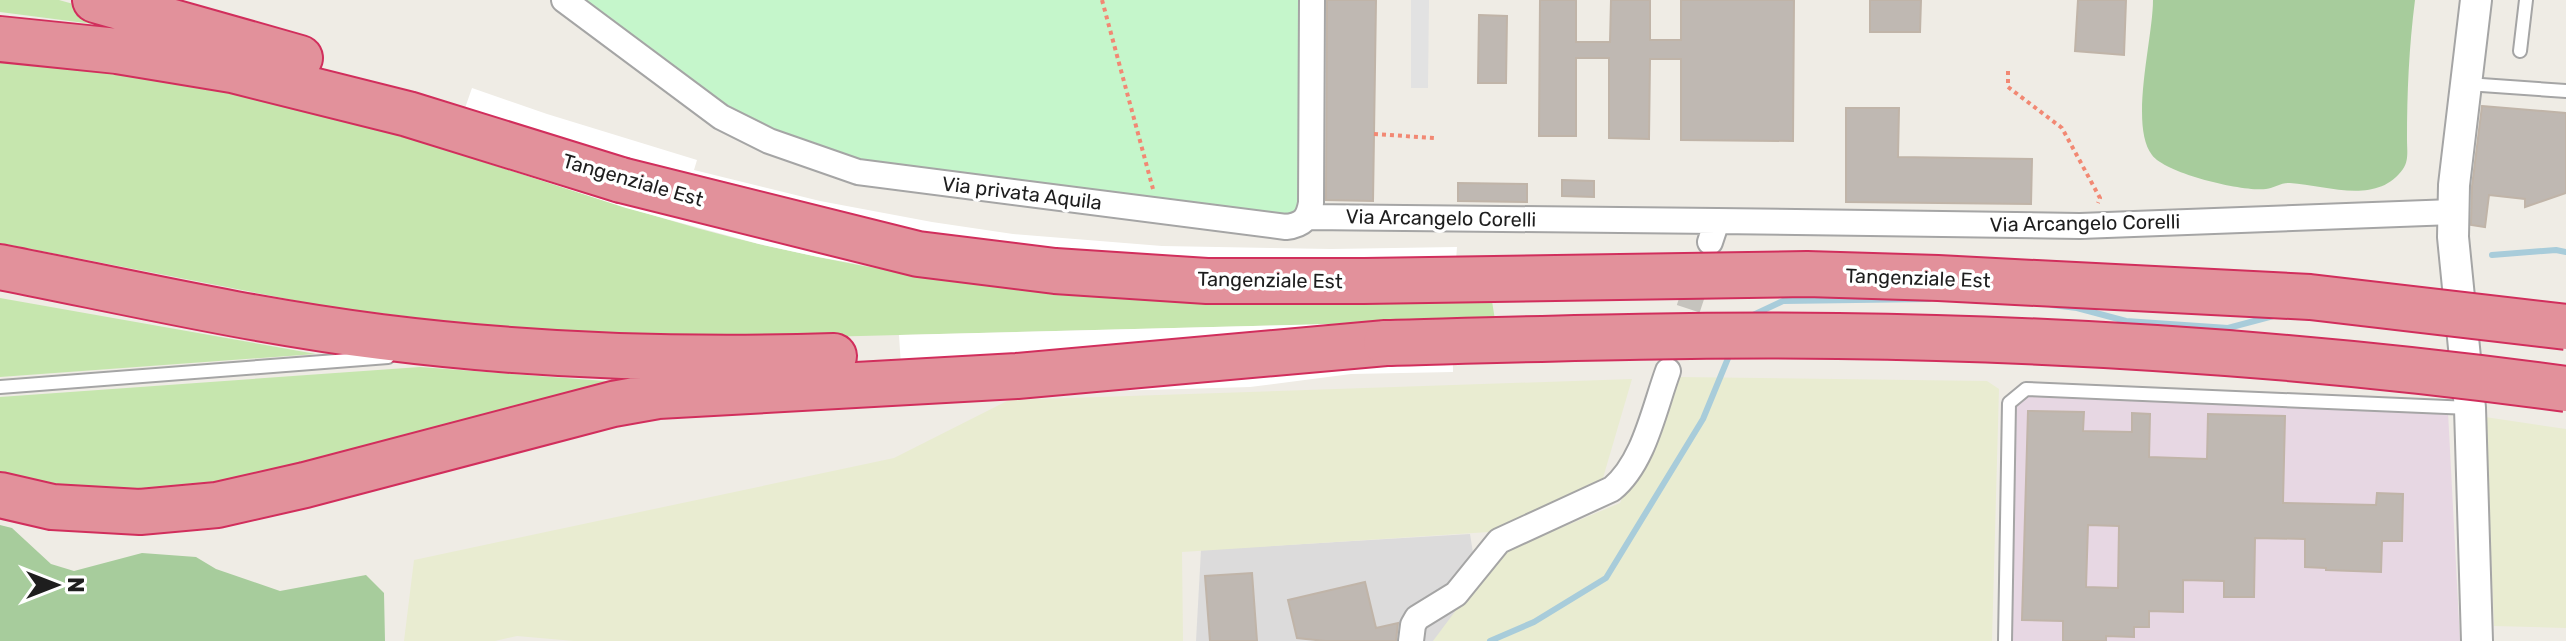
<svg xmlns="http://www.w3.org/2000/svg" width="2566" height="641" font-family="Rubik,sans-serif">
  <rect width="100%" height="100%" fill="#efece5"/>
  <path fill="#dcdbdb" d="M1470 534 1487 641H1196L1201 550Z"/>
  <path fill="#e7d7e3" d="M2028 393 2448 412 2460 641H2009L2014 406Z"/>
  <path fill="#e9ecd1" d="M1679 377 1987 381 1999 389 1992 641H1433L1498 554 1620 503Z
    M1632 379 1603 478 1489 532 1182 552 1183 641H574L517 636 495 641H404L414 560 894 458 1009 400Z
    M2485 417 2566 429V628L2494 626Z"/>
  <path fill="#c6e6ae" d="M0 0H59L148 25 147 31 0 12Z
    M0 62C99 71 198 82 295 106 453 144 604 208 763 245 877 271 994 290 1110 298 1238 307 1365 303 1492 301L1495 320 701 340 502 328 329 307 0 243Z
    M0 298 316 354 0 377Z
    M420 367 619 382 229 496 0 485V397Z"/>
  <path fill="#a7cc9c" d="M2153 0H2415C2409 47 2407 92 2407 140 2407 149 2409 161 2403 169 2377 206 2326 185 2290 183 2282 182 2274 188 2266 189 2244 192 2166 174 2152 155 2129 125 2153 39 2153 0Z
    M0 525 12 528 51 564 74 571 142 553 196 557 216 569 280 591 366 575 384 593 385 641H0Z"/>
  <path fill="#c5f6cb" d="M582 0H1304L1302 190 1299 210 1292 217 865 163 768 127 702 91Z"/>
  <path fill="#e2e2e2" d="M1411 0H1429L1428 88H1411Z"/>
  <path fill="#fff" d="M472 88 547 114 697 160 694 170 820 201 932 222 1013 234 1162 246 1331 249 1457 247 1453 301 1284 304 1110 298 951 280 818 257 759 244 626 208 450 151Z
    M1452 321 1453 372 1351 374 1250 387 903 397 899 335Z"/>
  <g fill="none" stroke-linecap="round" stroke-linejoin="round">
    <path stroke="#a8ccda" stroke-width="6" d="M2492 255 2556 250 2566 252
      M2052 305 2077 308 2126 321 2228 328 2277 315
      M1751 316 1783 301 1929 299
      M1490 641 1534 622 1606 578 1703 419 1731 351"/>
  </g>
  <path fill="#bfb8b2" stroke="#c0b4a8" stroke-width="2" fill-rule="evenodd" d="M1327 0H1376L1373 201 1326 200Z
    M1540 0H1576V42H1610L1611 0H1650V40H1681V0H1794L1793 141 1681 140V59H1650L1649 139 1609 138V58H1576V136H1539Z
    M1870 0H1921L1920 32H1870Z
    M2078 0H2126L2124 55 2075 51Z
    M1479 15 1507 16 1506 83H1478Z
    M2482 106 2566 113V193L2525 207V199L2489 195 2485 227 2471 225 2472 186Z
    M1846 108H1899L1898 157 2032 159 2031 204 1846 202Z
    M1562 180 1594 181V197L1562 196Z
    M1458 183 1527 184V202L1458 201Z
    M2028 411 2084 412 2083 431 2132 432V413L2150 414 2149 457 2207 459 2208 414 2285 416 2283 503 2376 505 2377 493 2403 494 2402 541H2382L2381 572 2326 570V568L2305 567V539L2255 538 2254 597H2224V581L2183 580V612L2149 611V627H2134V637L2106 636V641H2063V621L2022 620ZM2088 525 2119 526 2118 588 2086 587Z
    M1252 573 1257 641H1210L1205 576Z
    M1365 582 1376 628 1398 623 1396 641H1325L1297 638 1288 600Z"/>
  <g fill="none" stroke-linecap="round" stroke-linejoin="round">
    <path stroke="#c5c3bd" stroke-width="24" stroke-dasharray="24 12" stroke-linecap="butt" d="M1677 343 1702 267"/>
    <g stroke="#a5a5a5" stroke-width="16">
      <path id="service" d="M2520 51 2526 0
        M2467 84 2566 91
        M0 387 388 357
        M2005 641 2009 403 2026 389 2470 408"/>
    </g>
    <g stroke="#a5a5a5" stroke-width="28">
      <path id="minor" d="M564 0 721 117 769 141 858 172 1286 227C1303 225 1308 219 1311 203L1312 0
        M1308 217 1717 221
        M1710 242 1717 221 2080 226 2453 212
        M1411 641 1413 625 1417 618 1456 594 1499 541 1612 489C1644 463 1654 409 1668 371"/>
    </g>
    <g stroke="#a5a5a5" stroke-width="34">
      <path id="tertiary" d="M2476 0 2454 185 2453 237 2470 408 2477 641"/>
    </g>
    <g stroke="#d12e5c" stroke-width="48">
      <path id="motorway" d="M95 0 300 58
        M0 39 117 51 232 70 408 114 621 180
        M0 267C127 292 253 321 381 337 532 356 683 361 834 356
        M0 495 52 507 140 512 217 505 305 485 613 404 658 396 1017 376 1386 343"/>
    </g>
    <path stroke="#f28873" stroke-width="4" stroke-dasharray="4 4" stroke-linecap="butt" d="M1102 0 1153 189
      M2008 71V87L2062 128 2100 198 2098 203
      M1374 134 1434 138"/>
    <use href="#service" stroke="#fff" stroke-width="12"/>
    <use href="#minor" stroke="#fff" stroke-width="24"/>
    <use href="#tertiary" stroke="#fff" stroke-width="30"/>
    <use href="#motorway" stroke="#e2919b" stroke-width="44"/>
    <g stroke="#d12e5c" stroke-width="48" stroke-linecap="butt">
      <path id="motorway-bridge" d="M621 180 918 254 1055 271 1207 281H1364L1807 274 1938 278 2310 297 2566 327
        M1386 343C1537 339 1688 334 1838 336 2081 339 2325 356 2566 389"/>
    </g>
    <use href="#motorway-bridge" stroke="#e2919b" stroke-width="44"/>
  </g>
  <g text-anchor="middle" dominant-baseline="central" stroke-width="7" stroke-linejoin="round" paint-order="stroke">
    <g font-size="20" fill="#1e1e1e" stroke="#fff">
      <text transform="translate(633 180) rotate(16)">Tangenziale Est</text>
      <text transform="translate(1022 193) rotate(7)">Via privata Aquila</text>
      <text transform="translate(1441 218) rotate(1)">Via Arcangelo Corelli</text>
      <text transform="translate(2085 223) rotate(-1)">Via Arcangelo Corelli</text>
      <text transform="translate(1918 278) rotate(2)">Tangenziale Est</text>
      <text transform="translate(1270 280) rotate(1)">Tangenziale Est</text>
    </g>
  </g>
  <g transform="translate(56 585) rotate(90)" stroke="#ffffff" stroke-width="6" paint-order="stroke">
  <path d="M0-6L14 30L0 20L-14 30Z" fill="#1e1e1e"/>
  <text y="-12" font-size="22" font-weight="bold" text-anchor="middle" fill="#1e1e1e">N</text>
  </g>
</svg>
